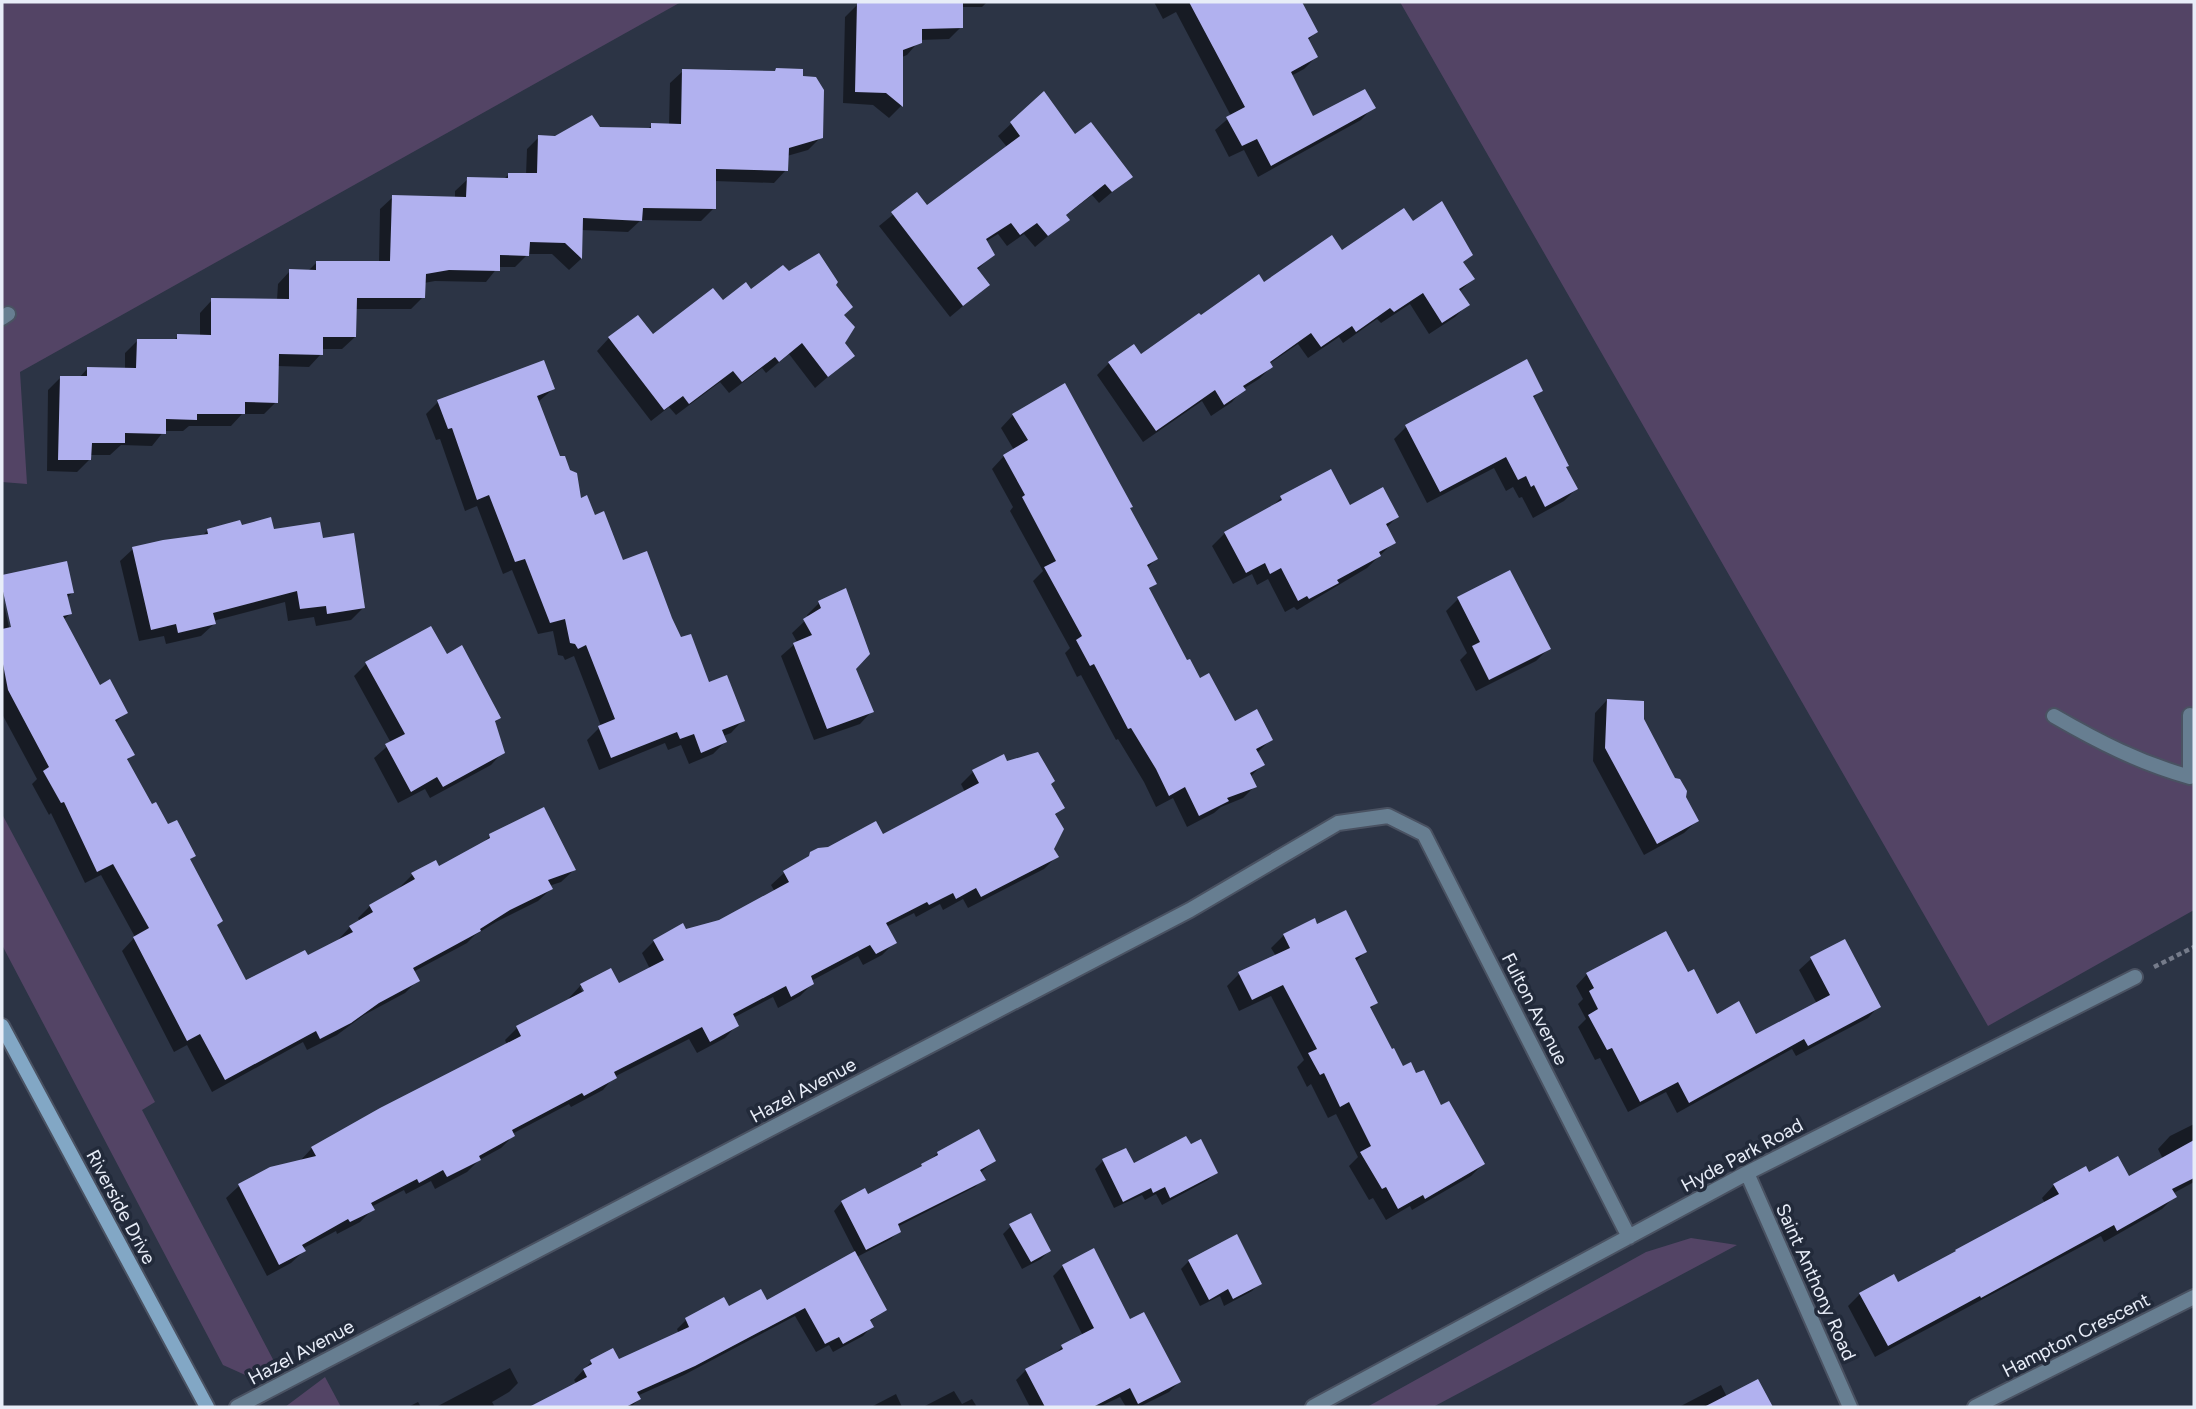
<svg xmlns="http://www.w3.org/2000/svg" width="2196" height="1409" font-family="Figtree,sans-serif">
  <rect width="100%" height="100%" fill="#2c3445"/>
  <path fill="#534465" d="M2 2H681L20 372 27 484 2 482Z
    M1400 2H2194V910L1988 1026Z
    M2 814 155 1102 142 1110 277 1367 252 1378 223 1365 2 945Z
    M1691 1238 1737 1245 1433 1407H1367L1646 1252Z
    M325 1377 341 1407H285Z"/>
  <path fill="#0007" fill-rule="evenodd" d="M863 2H987L982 7H961V27L949 39 920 40 907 55 902 57 901 106 889 118 873 105 843 103 845 17 858 4H863Z
    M1154 2H1289L1297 19 1316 32 1307 41 1316 57 1304 69 1291 76 1312 118 1373 107 1361 120 1258 177 1244 150 1229 157 1215 130 1231 116 1176 12 1163 19Z
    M683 71 802 78 821 137 808 150 787 156 786 170 774 183 714 181V208L701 221 641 220 628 232 581 230V259L569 270 552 254H528L515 267H498L486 282 435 281 424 283 423 297 411 309H355V337L342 349H321V354L309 367 277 366 276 402 264 414H242L231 426H189L183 431H164L152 446 121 445 110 455H90L89 460 77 472 47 471 48 390 61 377 79 378 87 369 125 370V353L138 340 173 341 178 336H200V313L212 300H277L278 284 290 271H308L317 262 379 263 380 209 393 197 455 198V191L468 179 503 180 509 174 526 175 527 149 539 137H556L599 129 647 130 652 125H669L670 83Z
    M1043 94 1075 136 1130 177 1099 203 1092 195 1065 216 1067 220 1035 247 1024 234 1007 246 998 234 985 242 992 255 977 270 988 285 950 317 879 226 917 195 926 207 1007 147 998 136Z
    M1412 224 1471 255 1462 263 1473 279 1459 292 1468 304 1455 317 1429 334 1410 304 1381 323 1377 319 1343 343 1339 337 1308 358 1298 344 1269 364 1271 367 1259 379 1243 389 1232 402 1211 416 1202 401 1143 442 1097 375 1109 363 1141 357 1200 317 1264 284Z
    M789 273 833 285 842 315 843 343 852 356 815 388 789 354 766 373 762 368 729 393 720 382 676 415 669 407 651 421 597 351 609 338 652 337Z
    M553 389 538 402 559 457 580 500 622 563 680 639 708 685 743 720 731 733 723 736 725 742 713 754 689 764 681 745 668 750 665 743 599 770 587 740 601 726 574 656 565 660 563 656 558 655 553 631 538 634 512 570 503 574 477 506 465 511 440 439 436 440 426 414 438 402Z
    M1541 390 1532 399 1576 489 1564 501 1533 518 1522 497 1519 498 1513 487 1506 491 1494 468 1427 503 1394 439 1406 427Z
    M1013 415 1128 509 1156 559 1147 568 1155 584 1148 590 1187 662 1234 724 1271 739 1257 753 1263 764 1250 777 1255 786 1243 798 1221 807 1214 813 1187 827 1173 798 1156 807 1144 782 1118 739 1116 740 1081 675 1077 677 1065 653 1070 648 1033 581 1043 571 1010 511 1013 507 992 469 1004 456 1014 450 1001 428Z
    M1330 471 1349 507 1397 517 1386 528 1393 543 1367 568 1297 610 1294 607 1285 612 1268 579 1257 585 1252 574 1233 584 1212 546 1225 533 1268 510 1281 498Z
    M240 527 272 531 363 608 351 620 316 626 314 617 288 621 285 602 213 621 214 624 201 636 166 644 164 636 139 641 120 561 133 549 201 537 208 530Z
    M66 563 72 593 67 598 70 614 63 620 99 687 125 713 115 723 133 754 127 761 152 807 194 855 188 861 221 921 215 927 246 983 339 941 338 940 350 927 360 922 358 918 370 906 401 889 400 887 412 875 438 868 481 845 490 836 574 870 561 882 549 886 551 889 538 901 496 922 475 935 467 943 413 972 417 981 405 993 364 1015 337 1035 307 1050 303 1042 212 1092 187 1045 174 1052 122 951 135 937 101 875 85 883 51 813 49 815 32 784 37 779 2 714V595L11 636H14L2 577Z
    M1458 599 1549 648 1536 661 1476 691 1460 660 1467 653 1446 611Z
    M819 603 854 669 872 711 860 724 814 740 781 656 797 642 792 633 808 618 807 615Z
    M447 656 499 718 494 723 503 752 491 765 430 798 425 789 398 803 374 758 391 743 354 676 366 664Z
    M1607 700 1642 719 1697 821 1684 833 1644 855 1593 761 1595 713Z
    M1007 763 1049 785 1062 808 1054 816 1052 849 1056 857 1044 869 968 908 963 899 943 910 940 904 916 917 914 913 886 927 894 943 882 955 863 965 858 956 811 981 812 984 800 996 778 1008 773 997 733 1018 737 1025 725 1038 697 1053 689 1039 614 1077 603 1090 571 1107 569 1104 512 1134 513 1136 501 1148 479 1160 467 1172 435 1189 431 1181 406 1194 404 1190 371 1207 373 1209 360 1222 337 1234 336 1231 302 1249 304 1251 291 1263 267 1276 226 1198 239 1186 271 1169 300 1161 312 1148 507 1045 505 1040 517 1028 570 1000 569 998 581 985H618L650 969 642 953 654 941 720 922 775 892 771 885 784 873 803 862 812 853 882 836 965 792 961 784 973 772ZM580 987H584L586 1000Z
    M1316 926 1365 952 1355 962 1376 1003 1370 1009 1402 1068 1441 1108 1483 1164 1471 1176 1412 1210 1410 1206 1386 1220 1373 1198 1369 1200 1349 1166 1358 1157 1336 1114 1328 1118 1311 1084 1307 1087 1297 1067 1304 1060 1271 996 1239 1011 1227 986 1239 974 1276 956 1271 948 1284 935Z
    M1845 941 1879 1006 1868 1018 1796 1056 1792 1049 1677 1113 1666 1092 1628 1112 1600 1058 1595 1060 1578 1027 1586 1019 1578 1004 1583 999 1576 986 1587 974 1687 975 1716 1016 1756 1036 1817 1004 1799 970 1811 959Z
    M2194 1124V1182L2172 1194 2174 1197 2162 1209 2104 1242 2101 1236 1875 1357 1848 1306 1860 1294 1897 1285 2045 1203 2042 1198 2054 1185 2089 1174 2128 1178 2163 1159 2158 1149 2170 1136Z
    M938 1153 994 1161 980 1173 983 1179 975 1187 897 1227 899 1231 891 1239 857 1257 885 1310 869 1322 872 1326 863 1336 833 1352 829 1345 816 1352 795 1316 684 1375 637 1396 639 1399 631 1407H530L577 1384 574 1380 591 1362 619 1361 679 1334 677 1329 686 1320 723 1300 728 1308 766 1303 855 1252 834 1211 842 1202 864 1190 867 1196 918 1170Z
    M1103 1161 1133 1166 1216 1172 1208 1180 1162 1205 1156 1194 1145 1200 1142 1195 1114 1208 1095 1169Z
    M1011 1226 1049 1251 1041 1259 1022 1269 1003 1234Z
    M1094 1251 1130 1322 1179 1382 1169 1392 1139 1407H1126L1120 1397 1099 1407H1030L1016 1380 1026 1370 1053 1356 1062 1347 1083 1336 1053 1276 1063 1266Z
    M1189 1261 1260 1283 1252 1291 1224 1306 1220 1296 1200 1306 1181 1269Z
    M510 1368 518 1383 509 1392 492 1402 495 1407H436Z
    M1758 1381 1771 1407H1679L1721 1385 1727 1397Z
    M954 1391 962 1404 972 1399 977 1407H923Z
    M896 1394 902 1407H871Z
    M418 1402 421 1407H408Z"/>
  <path fill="#b1b1ef" d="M857 2H963V28L922 29V43L903 50V107L886 93 855 92Z
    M1189 2H1302L1318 32 1308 38 1318 57 1291 72 1313 116 1365 89 1376 108 1271 166 1257 139 1242 146 1226 117 1245 107Z
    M776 68 803 69V76L816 77 824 90 823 138 789 148 788 171 716 169V209L643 208 642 221 583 218 582 259 565 243 530 242 529 256 500 255V271L449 270 426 274 425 298H357L356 337H323V355L279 354 278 403 245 402V414H197V420L166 419V434L125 433V443H92L91 460H58L60 376H87V367L136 368 137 339H177V334L211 335V298L289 299V269L316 270V261H390L392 195 466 197 467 177 508 178V173H537L538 135 555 136 592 115 600 127 651 128V123L681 124 682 69 775 71Z
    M1044 91 1075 134 1091 122 1133 177 1112 192 1105 184 1066 215 1070 220 1048 236 1037 223 1020 235 1011 223 986 239 995 255 977 268 990 285 963 306 891 212 917 192 927 205 1020 136 1010 122Z
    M1442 201 1473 255 1463 262 1475 279 1459 289 1470 305 1442 323 1423 293 1394 312 1390 308 1356 332 1352 326 1321 347 1311 333 1270 362 1273 367 1243 386 1246 390 1224 405 1215 390 1156 431 1108 362 1134 344 1141 354 1199 313 1201 315 1259 274 1264 282 1332 235 1342 250 1404 208 1413 221Z
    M819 253 838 282 836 285 853 307 844 315 855 327 845 343 855 356 828 377 802 343 779 362 775 357 742 382 733 371 689 404 683 396 664 410 608 337 638 315 653 334 713 288 723 300 746 282 751 289 783 265 789 271Z
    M1527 359 1543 391 1533 396 1569 466 1566 467 1578 489 1545 507 1534 485 1531 487 1526 476 1518 480 1506 457 1440 492 1405 425Z
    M544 360 555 389 537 396 560 456H565L570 470 577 473 581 498 587 495 595 515 604 511 623 560 647 551 672 618 681 637 691 634 709 682 727 675 745 721 722 730 727 742 701 753 694 734 680 739 677 732 611 758 598 726 615 719 586 645 578 649 575 644 570 643 565 619 550 623 525 559 515 562 489 495 477 500 452 428 448 429 437 400Z
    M1065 383 1133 507 1130 508 1158 559 1147 565 1157 584 1149 588 1187 660 1190 659 1200 678 1209 673 1235 721 1257 709 1273 740 1256 749 1265 765 1250 773 1257 787 1227 798 1229 801 1199 816 1185 787 1169 796 1156 769 1131 728 1128 729 1094 664 1090 666 1076 640 1082 636 1044 567 1056 561 1022 497 1025 495 1003 455 1028 440 1012 414Z
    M1331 469 1350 505 1383 487 1399 517 1386 524 1396 543 1379 552 1381 556 1337 580 1339 583 1309 599 1307 596 1298 601 1281 568 1270 574 1265 563 1246 573 1224 532 1282 500 1280 496Z
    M271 517 274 529 320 522 323 538 354 533 365 608 327 614 326 606 300 609 297 591 213 613 216 624 178 633 176 624 151 630 132 547 163 540 208 534 207 529 240 520 242 525Z
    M67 561 74 593 67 594 72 614 63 616 100 685 110 679 128 713 115 720 135 755 127 759 152 804 156 802 168 824 177 820 196 856 190 859 223 921 217 925 246 980 305 950 308 955 353 932 349 926 373 912 369 905 415 879 411 873 436 860 439 866 490 838 489 834 544 807 576 870 548 880 553 889 510 910 480 929 481 931 413 968 420 981 379 1003 351 1023 320 1039 316 1031 225 1080 200 1034 187 1041 133 937 149 928 113 864 97 872 64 802 61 803 43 771 49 767 8 690 2 659V629L11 627 2 587V575Z
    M1510 570 1551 649 1489 680 1472 646 1480 642 1457 597Z
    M846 588 870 654 856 669 874 712 827 729 793 643 812 635 803 619 821 608 818 601Z
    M431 626 447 654 462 645 501 718 495 721 505 753 443 787 437 777 411 792 385 744 405 734 365 662Z
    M1607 699 1644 701V719L1675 778 1680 779 1687 791 1686 797 1699 821 1657 844 1605 748Z
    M1038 752 1055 781 1051 784 1065 808 1055 814 1064 829 1054 849 1059 857 981 897 976 888 956 899 953 893 929 905 927 902 886 923 897 943 876 954 870 945 811 976 814 984 791 997 786 986 733 1014 739 1026 710 1042 702 1027 614 1072 617 1078 584 1096 582 1093 512 1130 515 1136 479 1156 481 1160 447 1177 443 1170 419 1183 417 1179 371 1203 375 1210 350 1222 348 1219 302 1245 306 1251 279 1265 238 1184 270 1167 316 1156 311 1147 380 1108 521 1036 516 1026 584 991 580 984 611 968 619 983 664 960 653 940 683 923 686 929 719 920 789 882 783 871 809 856 810 852 818 848 828 847 876 821 883 834 979 783 972 770 1004 754 1007 761Z
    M1346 910 1367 952 1355 958 1378 1003 1370 1007 1392 1049 1394 1048 1403 1066 1411 1062 1416 1073 1424 1070 1441 1105 1449 1101 1485 1164 1425 1199 1423 1195 1398 1209 1386 1187 1382 1189 1360 1152 1371 1146 1349 1102 1340 1107 1324 1073 1320 1075 1308 1053 1317 1049 1283 985 1252 1000 1238 972 1290 948 1283 934 1315 918 1317 924Z
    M1666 931 1688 972 1694 969 1717 1014 1739 1001 1756 1034 1830 995 1810 957 1845 939 1881 1007 1808 1046 1804 1039 1689 1103 1678 1082 1640 1102 1612 1048 1607 1050 1588 1015 1598 1009 1589 991 1594 988 1586 973Z
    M979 1129 996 1161 980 1170 986 1180 898 1224 901 1232 866 1250 841 1201 865 1188 868 1194 922 1166 921 1164 938 1155 937 1152Z
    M1186 1136 1191 1144 1201 1139 1218 1173 1170 1198 1165 1187 1153 1193 1151 1188 1123 1202 1102 1159 1126 1148 1134 1163Z
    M2194 1140V1178L2172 1189 2177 1197 2117 1231 2114 1225 1981 1298 1980 1296 1888 1346 1859 1293 1894 1274 1898 1282 1956 1251 1955 1250 2059 1194 2053 1184 2086 1166 2089 1172 2118 1156 2129 1176Z
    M1031 1213 1051 1251 1031 1262 1009 1224Z
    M1237 1234 1262 1284 1233 1299 1228 1289 1209 1300 1188 1260Z
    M1094 1248 1130 1319 1144 1312 1181 1382 1138 1404 1130 1388 1093 1407H1045L1025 1369 1063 1349 1061 1345 1094 1328 1062 1265Z
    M855 1251 887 1310 870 1320 874 1327 843 1344 839 1337 825 1344 805 1308 695 1366 637 1392 641 1399 626 1407H529L587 1377 583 1369 592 1364 590 1360 613 1348 619 1359 689 1327 685 1318 724 1297 729 1306 761 1289 767 1300Z
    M1758 1379 1773 1407H1704Z"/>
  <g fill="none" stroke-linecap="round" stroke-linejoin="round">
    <g stroke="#4a5262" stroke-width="18">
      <path id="service" d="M2 318 8 314
        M2054 716C2099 742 2140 763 2190 777V715"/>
    </g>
    <g stroke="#4a5262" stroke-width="18">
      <path id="minor" d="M1747 1173 1850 1407
        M237 1407 1190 910 1338 823 1388 816 1424 834 1629 1237
        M1313 1407 1747 1173 2135 977
        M1975 1407 2194 1297"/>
    </g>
    <g stroke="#4a5262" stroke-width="18">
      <path id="secondary" d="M2 1026 207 1407"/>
    </g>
    <path stroke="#757b8a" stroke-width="4.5" stroke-dasharray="5 3.5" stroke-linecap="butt" d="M2154 967 2194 947"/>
    <use href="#service" stroke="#677e91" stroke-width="14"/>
    <use href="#minor" stroke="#677e91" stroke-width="14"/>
    <use href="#secondary" stroke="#82a7c5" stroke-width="14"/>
  </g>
  <g text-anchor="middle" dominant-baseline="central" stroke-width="7" stroke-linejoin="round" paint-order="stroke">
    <g font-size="19" fill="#e8edf8" stroke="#222a3a">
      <text transform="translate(1535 1009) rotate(63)">Fulton Avenue</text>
      <text transform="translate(803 1090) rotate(-28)">Hazel Avenue</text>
      <text transform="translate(1742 1155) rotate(-28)">Hyde Park Road</text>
      <text transform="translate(121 1207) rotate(62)">Riverside Drive</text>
      <text transform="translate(1816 1282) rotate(66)">Saint Anthony Road</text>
      <text transform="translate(2076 1335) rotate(-27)">Hampton Crescent</text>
      <text transform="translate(301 1352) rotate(-28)">Hazel Avenue</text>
    </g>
  </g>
  <rect width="2196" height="1409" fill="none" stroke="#e8edf8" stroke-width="7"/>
</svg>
